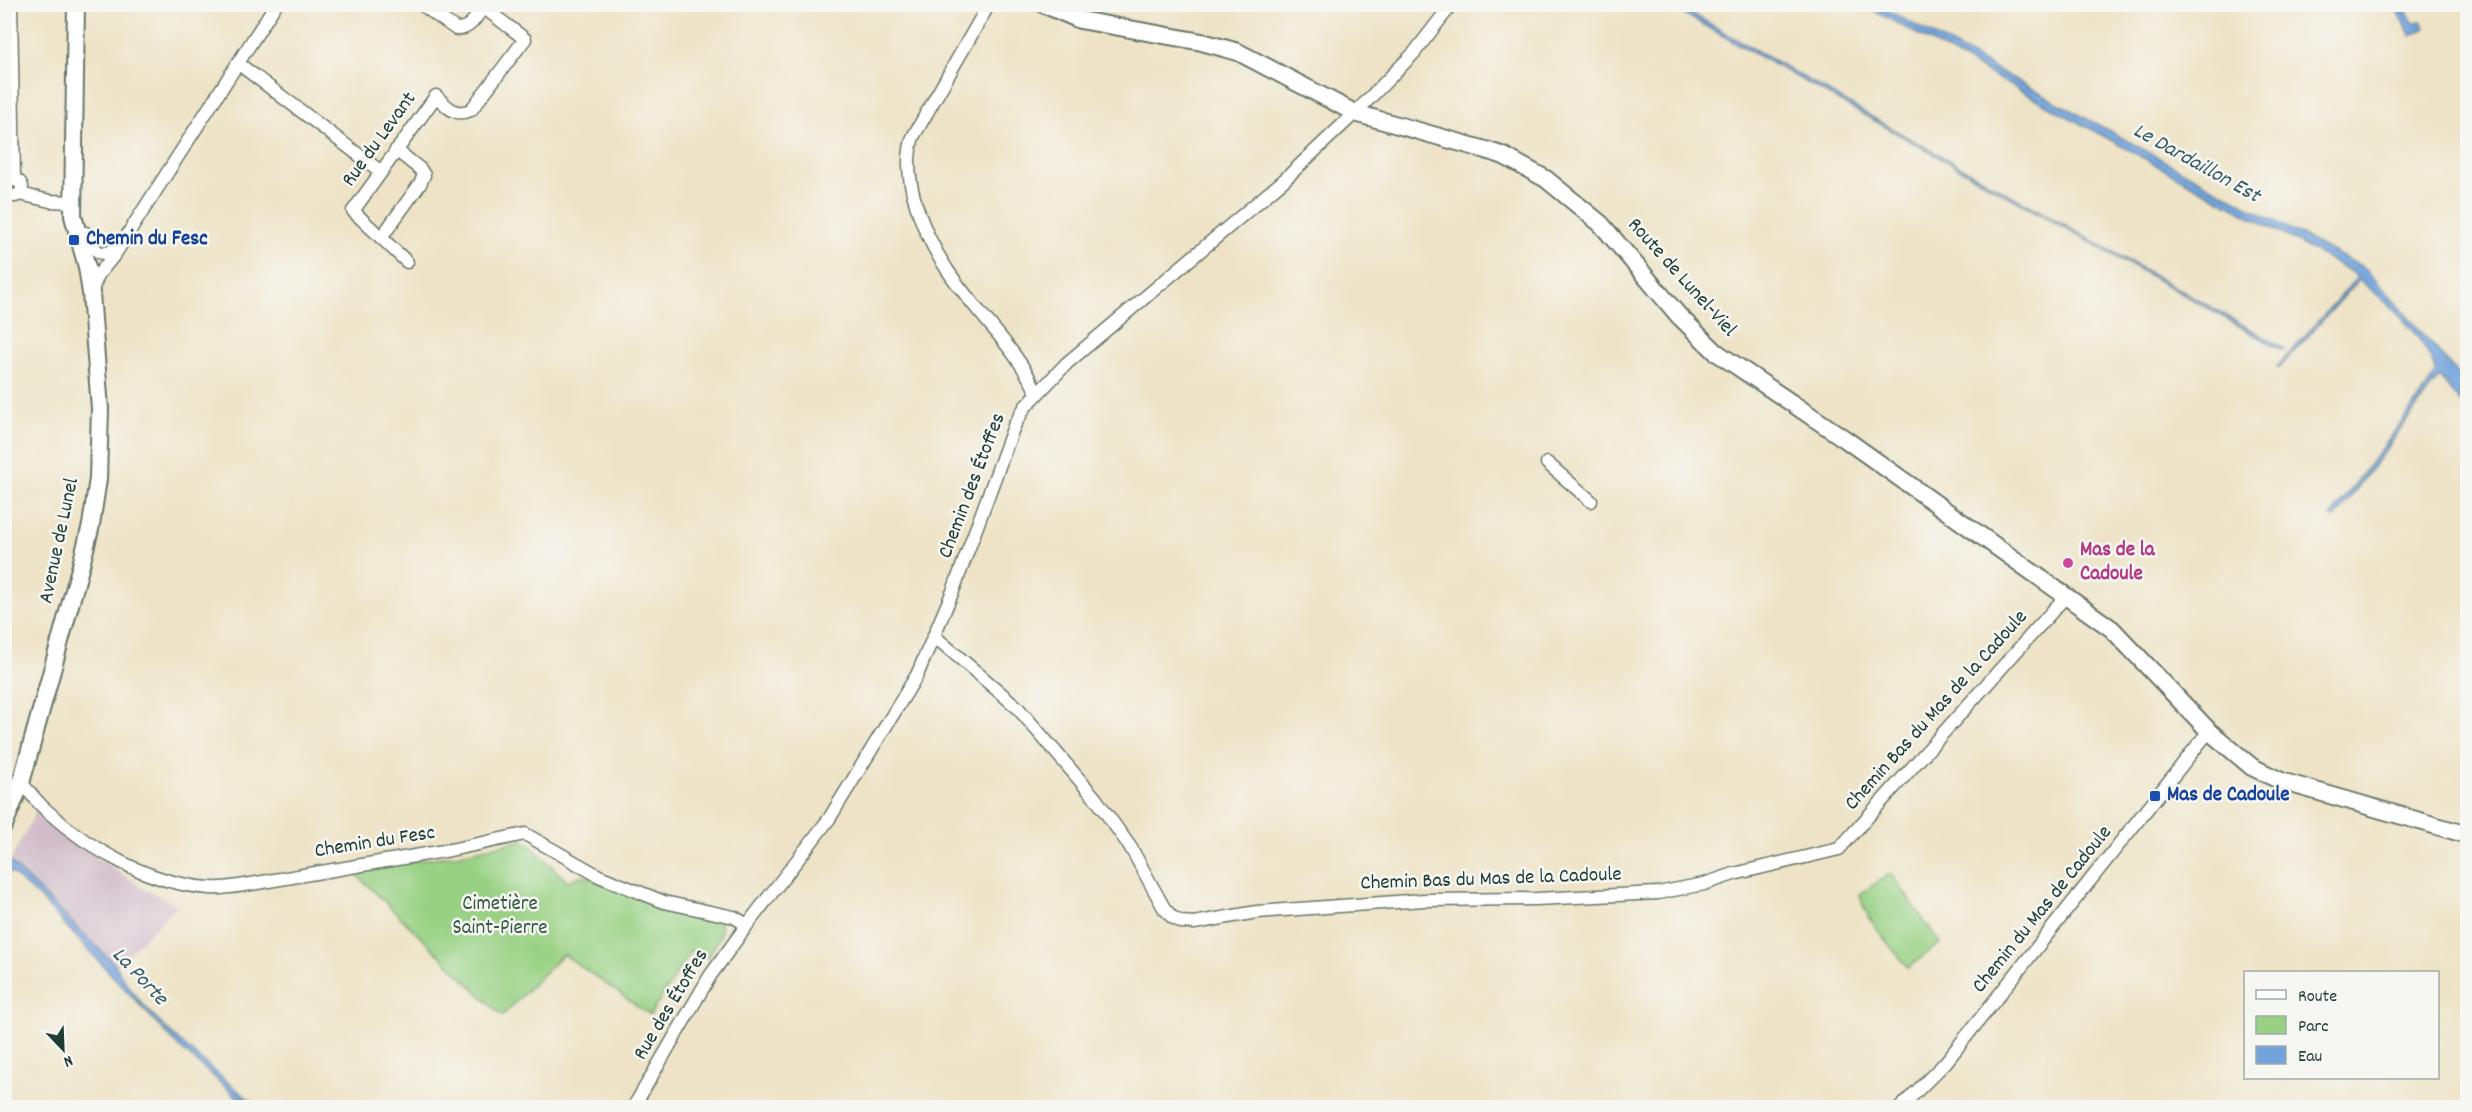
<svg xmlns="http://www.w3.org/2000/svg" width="2472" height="1112" font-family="Dekko,sans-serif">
  <rect width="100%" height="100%" fill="#f6f6f2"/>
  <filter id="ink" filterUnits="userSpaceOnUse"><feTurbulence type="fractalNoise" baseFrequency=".0167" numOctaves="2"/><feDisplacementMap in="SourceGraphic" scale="12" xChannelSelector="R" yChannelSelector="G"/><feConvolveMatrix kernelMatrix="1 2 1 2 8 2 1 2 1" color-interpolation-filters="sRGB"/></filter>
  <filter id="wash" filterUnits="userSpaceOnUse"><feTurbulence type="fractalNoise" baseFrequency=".008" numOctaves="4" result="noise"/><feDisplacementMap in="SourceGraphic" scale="24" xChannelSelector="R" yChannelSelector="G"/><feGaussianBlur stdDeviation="1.35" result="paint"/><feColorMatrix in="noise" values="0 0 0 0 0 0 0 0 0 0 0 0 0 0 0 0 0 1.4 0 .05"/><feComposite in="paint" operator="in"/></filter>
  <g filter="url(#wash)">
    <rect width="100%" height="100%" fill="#eee3c6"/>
    <path fill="#d1bdc9" d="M37 809 70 839 146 890 178 905 116 966 10 862Z"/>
    <path fill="#99d184" stroke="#5c875c" stroke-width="1.5" d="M522 840 528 843 567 881 583 875 655 905 718 919C727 933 714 946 707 958L692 950 650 1015 563 954 502 1016 352 870 456 855Z
      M1888 875H1892L1940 943 1908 968C1893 948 1863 918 1860 894Z"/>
    <path fill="#72a3dd" stroke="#487088" stroke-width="1.5" d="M1668 5H1677L1907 137 2284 348 2282 350Z
      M1864 5H1878L2321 246 2365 268 2467 384V410L2439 377 2335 518 2331 516 2425 391 2436 372C2425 335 2389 303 2359 280L2279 368 2277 367 2354 281 2357 277 2352 272Z
      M2405 9 2414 24 2421 21 2425 28 2411 36 2398 13Z
      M4 861 10 862 116 966C145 1020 212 1068 258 1107H249L178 1046 41 899 12 873H5Z"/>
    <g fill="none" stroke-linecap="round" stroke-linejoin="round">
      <path stroke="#72a3dd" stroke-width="3" d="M281 1108 287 1103 292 1108"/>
    </g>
  </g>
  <g filter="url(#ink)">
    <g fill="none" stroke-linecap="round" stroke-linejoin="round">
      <g stroke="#677767" stroke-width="15">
        <path id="street" d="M11 4 14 180
          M421 4 456 29C471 30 477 15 485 4
          M989 4 913 137C899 178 925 237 948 271 976 313 1016 347 1037 393
          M239 64 380 171
          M6 188a8 8 0 1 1 16 0a8 8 0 1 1-16 0Z
          M20 194 50 201 73 202
          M86 233C94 251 100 260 119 247
          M381 238 420 184 424 175 420 169 396 150
          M407 262 353 211 436 96C448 107 454 117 471 110L525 39 483 7
          M92 290 98 275 115 254 276 4
          M1547 463 1591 501
          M934 636 1017 707 1096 799 1131 848 1164 908 1172 917 1181 922 1194 923 1257 912 1424 900 1536 899 1658 893 1704 884 1734 874 1839 849 2066 596
          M21 783C30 792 37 802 46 810 90 850 150 884 210 888 224 889 238 886 251 884L450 850 525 834 599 876 664 902 734 917 747 925
          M633 1108 710 976 747 925 829 819 917 675 953 591 1014 426 1025 407 1067 363 1283 181 1355 113 1414 53 1452 4
          M1900 1108 1945 1063 2209 731"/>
      </g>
      <g stroke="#677767" stroke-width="20">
        <path id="secondary" d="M1043 4 1080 20 1202 42 1238 52 1355 113 1486 150 1504 156 1546 179 1601 224 1679 316 1716 352 1845 439 2112 629 2209 731 2252 767 2281 781 2468 835
          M4 825 21 783 81 565 91 525 98 479 100 409 91 293 87 267 73 216 76 4"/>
      </g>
      <use href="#street" stroke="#fff" stroke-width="12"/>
      <use href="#secondary" stroke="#fff" stroke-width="16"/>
    </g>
  </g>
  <g fill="#1a4fb4" stroke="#f6f6f2" stroke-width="2">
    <rect x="68" y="234" width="12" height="12" rx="3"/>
    <rect x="2149" y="790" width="12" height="12" rx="3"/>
  </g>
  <circle fill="#d1479c" stroke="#f6f6f2" stroke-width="2" cx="2068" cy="563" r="6"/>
  <g text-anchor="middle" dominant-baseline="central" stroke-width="5" stroke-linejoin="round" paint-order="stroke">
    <g font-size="21" fill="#1f3d34" stroke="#f6f6f2">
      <text transform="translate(380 140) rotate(-54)">Rue du Levant</text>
      <text transform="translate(1681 278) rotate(48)">Route de Lunel-Viel</text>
      <text transform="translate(973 486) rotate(-69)">Chemin des Étoffes</text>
      <text transform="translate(60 541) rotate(-78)">Avenue de Lunel</text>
      <text transform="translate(1937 711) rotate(-48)">Chemin Bas du Mas de la Cadoule</text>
      <text transform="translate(375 843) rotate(-9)">Chemin du Fesc</text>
      <text transform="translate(1491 880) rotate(-2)">Chemin Bas du Mas de la Cadoule</text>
      <text transform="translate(2043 910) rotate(-51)">Chemin du Mas de Cadoule</text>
      <text transform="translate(672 1005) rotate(-59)">Rue des Étoffes</text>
    </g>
    <g font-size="21" font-weight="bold" fill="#164399" stroke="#f6f6f2" text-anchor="start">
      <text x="86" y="240">Chemin du Fesc</text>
      <text x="2167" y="796">Mas de Cadoule</text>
    </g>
    <g font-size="21" font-weight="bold" fill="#b23c85" stroke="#f6f6f2" text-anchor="start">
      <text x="2080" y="551">Mas de la<tspan x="2080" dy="24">Cadoule</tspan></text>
    </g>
    <g font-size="21" fill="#375b44" stroke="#f6f6f2">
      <text x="500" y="905">Cimetière<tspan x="500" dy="24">Saint-Pierre</tspan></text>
    </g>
    <g font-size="22" font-style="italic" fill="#385c67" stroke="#f6f6f2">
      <text transform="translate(2196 164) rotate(29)">Le Dardaillon Est</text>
      <text transform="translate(139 977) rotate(47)">La Porte</text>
    </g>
  </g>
  <rect width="2472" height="1112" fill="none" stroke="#f6f6f2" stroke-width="24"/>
  <rect x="2244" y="971" width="195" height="108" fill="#f6f6f2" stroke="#a0aca6" stroke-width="1.5"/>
  <rect x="2256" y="990" width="30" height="9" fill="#ffffff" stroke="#a0aca6" stroke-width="1.5"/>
  <text x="2298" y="1001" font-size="18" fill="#1f3d34">Route</text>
  <rect x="2256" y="1016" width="30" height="18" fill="#99d184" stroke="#a0aca6" stroke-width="1.5"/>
  <text x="2298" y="1031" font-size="18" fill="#1f3d34">Parc</text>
  <rect x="2256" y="1046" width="30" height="18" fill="#72a3dd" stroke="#a0aca6" stroke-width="1.5"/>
  <text x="2298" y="1061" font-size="18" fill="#1f3d34">Eau</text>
  <g transform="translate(63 1049) rotate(157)" stroke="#f6f6f2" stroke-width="4.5" paint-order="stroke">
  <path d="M0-4.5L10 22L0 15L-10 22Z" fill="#1f3d34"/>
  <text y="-9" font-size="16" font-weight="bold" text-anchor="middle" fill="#1f3d34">N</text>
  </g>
</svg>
